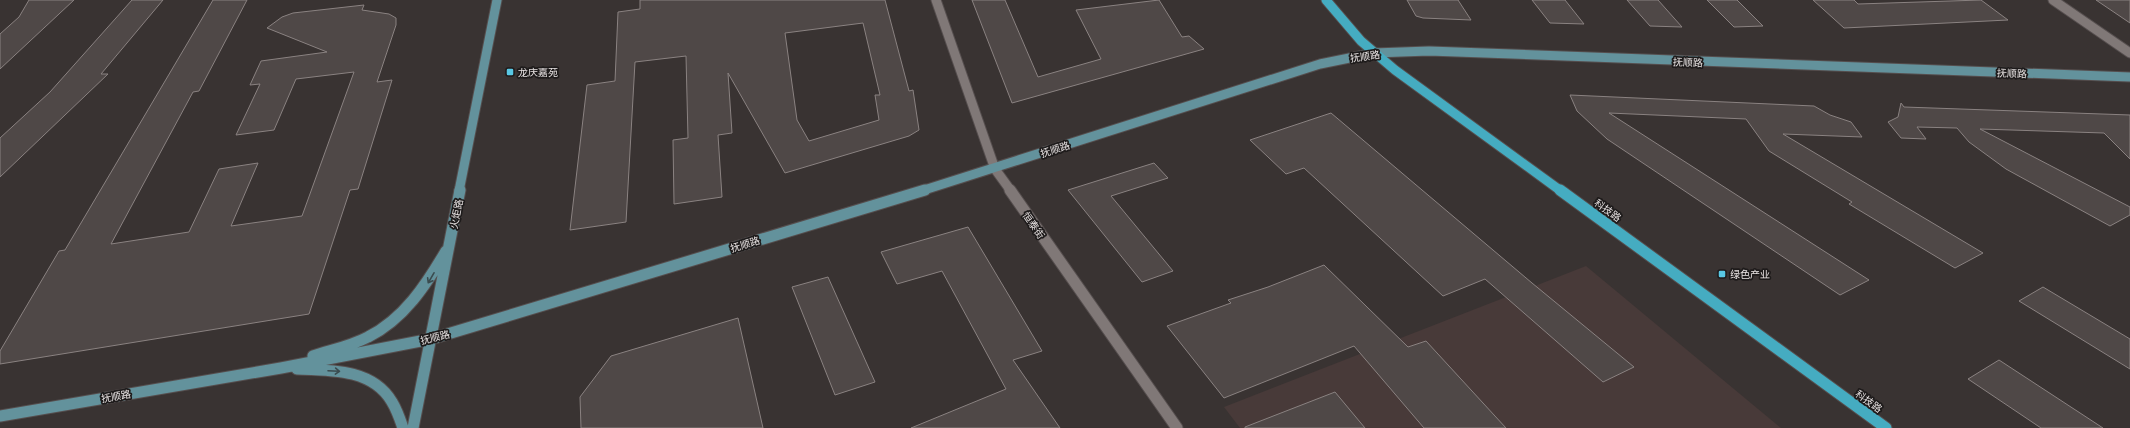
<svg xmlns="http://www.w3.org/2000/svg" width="2130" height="428" font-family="'Playfair Display','Noto Sans SC',serif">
  <rect width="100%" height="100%" fill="#393332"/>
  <path fill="#483a39" d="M1586 266 1781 428H1240L1224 407Z"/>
  <path fill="#4f4847" stroke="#8a8281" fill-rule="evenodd" d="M29 0H74L0 69V34L19 17Z
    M132 0H163L101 74H108L0 177V138L50 92Z
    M213 0H247L199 91 193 92 111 244 189 232 219 169 258 163 231 226 302 216 354 72 296 79 274 130 236 135 260 84 250 85 261 61 327 52 267 28 282 17 293 13 364 5 362 10 389 14 396 18V25L377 82 392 80 358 189 350 190 309 314 0 364V351L59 251 65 250Z
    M640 0H885L909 91 913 90 919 130 909 136 785 173 728 73 732 133 718 135 722 197 674 204 673 140 688 138 686 56 635 62 626 222 570 230 587 85 615 81 618 12 640 9ZM863 23 880 95H875L879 120 809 141 797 120 785 33Z
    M972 0H1005L1038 77 1101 59 1076 10 1159 0 1182 37 1189 36 1204 49 1012 103Z
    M1407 0H1458L1471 20 1423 18 1416 16Z
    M1532 0H1565L1584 24 1550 23Z
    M1627 0H1658L1682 27 1650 26Z
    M1707 0H1737L1763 26 1734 27Z
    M1813 0H1854L1858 4 1981 0 2008 20 1844 28Z
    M2096 0H2130V23Z
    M1570 95 1814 106 1830 115 1851 122 1862 137 1783 134 1983 253 1955 268 1849 204 1852 202 1769 151 1746 119 1609 113 1869 280 1840 295 1607 139 1577 111Z
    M1901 103 1904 107 2130 115V159L2104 133 1980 129 2130 207V215L2110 226 2006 169 1969 142 1957 128 1917 127 1926 139 1901 138 1888 122 1898 117Z
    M1331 113 1532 283 1634 367 1603 382 1485 279 1443 296 1304 168 1286 174 1250 140Z
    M1154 163 1168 178 1111 196 1173 271 1142 282 1068 190Z
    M968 227 1042 351 1013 360 1060 428H911L1006 389 942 271 897 284 881 252Z
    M1324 265 1408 347 1426 341 1506 428H1424L1354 346 1224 398 1167 326 1231 303 1228 300 1268 287Z
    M828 277 875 382 835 395 792 287Z
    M2043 287 2130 339V369L2019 301Z
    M738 318 763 428H581L580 397 611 356Z
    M1999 360 2103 428H2041L1968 379Z
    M1335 392 1365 428H1245V427Z"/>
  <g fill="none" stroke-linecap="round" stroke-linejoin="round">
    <g stroke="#554e4e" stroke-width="11">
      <path id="street-far1" d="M936 0 995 169 1011 191
        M2053 0 2130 53"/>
    </g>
    <g stroke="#554e4e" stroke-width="13">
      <path id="street" d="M1010 190 1177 428"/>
    </g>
    <g stroke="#554e4e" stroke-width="11">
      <path id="secondary-far1" d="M459 191 497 0
        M921 191 1320 64 1374 53 1429 51 2130 77"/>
    </g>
    <g stroke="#554e4e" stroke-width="13">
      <path id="secondary" d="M313 356C331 350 351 346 368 337 404 319 426 285 446 251
        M297 369C331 370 373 369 392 402 397 410 400 419 403 428
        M0 416 281 368 431 339 925 190
        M413 428 460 190"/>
    </g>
    <g stroke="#554e4e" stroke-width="11">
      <path id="primary-far1" d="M1326 0 1361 41 1395 70 1561 191"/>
    </g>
    <g stroke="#554e4e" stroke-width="13">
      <path id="primary" d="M1560 190 1886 428"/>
    </g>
    <use href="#street-far1" stroke="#807877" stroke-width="9"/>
    <use href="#street" stroke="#807877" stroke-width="11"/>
    <use href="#secondary-far1" stroke="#63929c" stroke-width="9"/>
    <use href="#secondary" stroke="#63929c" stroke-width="11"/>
    <use href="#primary-far1" stroke="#45acc1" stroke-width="9"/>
    <use href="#primary" stroke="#45acc1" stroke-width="11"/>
  </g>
  <defs><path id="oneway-shaft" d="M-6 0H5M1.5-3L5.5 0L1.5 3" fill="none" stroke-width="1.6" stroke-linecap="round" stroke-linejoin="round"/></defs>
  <g stroke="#3a4b4f">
    <use href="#oneway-shaft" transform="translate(431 278) rotate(120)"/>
    <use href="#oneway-shaft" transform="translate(334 371) rotate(3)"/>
  </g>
  <g fill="#59c8e4" stroke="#1e1b1b" stroke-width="1.5">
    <rect x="506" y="68" width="8" height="8" rx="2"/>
    <rect x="1718" y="270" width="8" height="8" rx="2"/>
  </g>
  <g text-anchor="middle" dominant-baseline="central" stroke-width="3.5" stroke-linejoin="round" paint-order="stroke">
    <g font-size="10" fill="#e8e3e3" stroke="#1e1b1b">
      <text transform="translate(1365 56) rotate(-8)">抚顺路</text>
      <text transform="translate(1688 62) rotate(2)">抚顺路</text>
      <text transform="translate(2012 73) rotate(2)">抚顺路</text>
      <text transform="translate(1055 149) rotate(-18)">抚顺路</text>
      <text transform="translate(1608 210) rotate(36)">科技路</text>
      <text transform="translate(456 214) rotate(-79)">火炬路</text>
      <text transform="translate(1034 225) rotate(55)">恒泰街</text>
      <text transform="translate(745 244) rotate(-17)">抚顺路</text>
      <text transform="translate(435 337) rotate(-14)">抚顺路</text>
      <text transform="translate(116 396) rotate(-10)">抚顺路</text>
      <text transform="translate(1869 401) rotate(36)">科技路</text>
    </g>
    <g font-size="10" fill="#e8e3e3" stroke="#1e1b1b" text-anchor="start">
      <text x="518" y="72">龙庆嘉苑</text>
      <text x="1730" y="274">绿色产业</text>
    </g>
  </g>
</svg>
